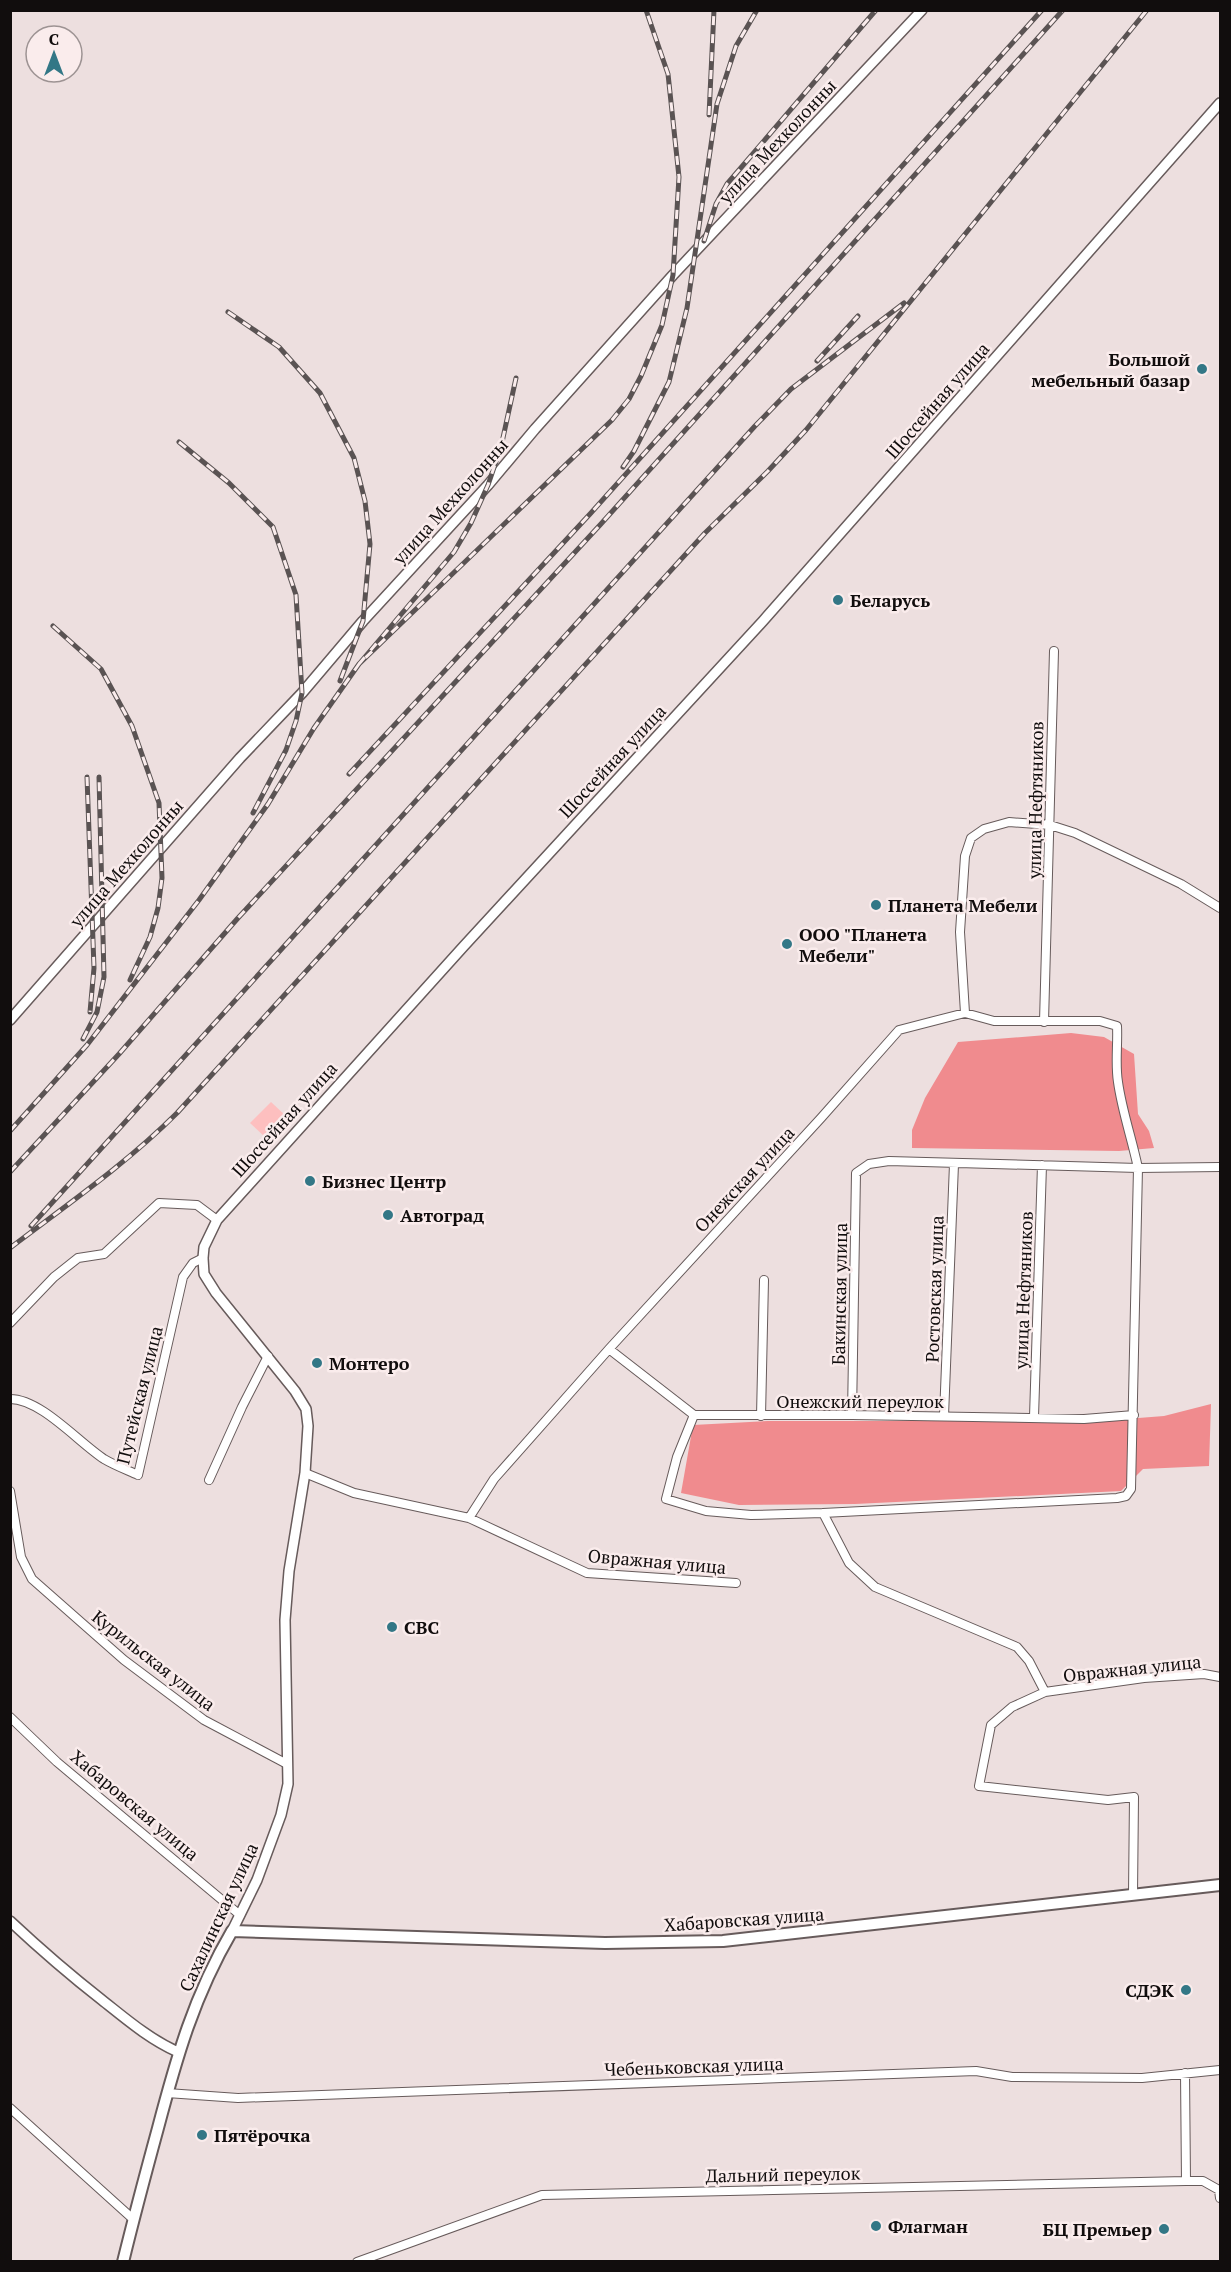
<svg xmlns="http://www.w3.org/2000/svg" width="1231" height="2272" font-family="'PT Serif',serif">
  <rect width="100%" height="100%" fill="#eddfdf"/>
  <path fill="#fdbfbf" d="M271 1102 286 1116 265 1137 250 1123Z"/>
  <path fill="#f08b8e" d="M1071 1033 1104 1037 1134 1054 1138 1114 1149 1131 1154 1148 1119 1151 912 1148V1130L925 1098 958 1042Z
    M1211 1404 1209 1466 1143 1469 1121 1491 855 1504 739 1505 681 1493 693 1425 768 1421H1100L1164 1416Z"/>
  <g fill="none" stroke-linecap="round" stroke-linejoin="round">
    <g stroke="#675b5b" stroke-width="10">
      <path id="minor" d="M965 1013 960 932 965 856 971 838 984 829 1009 822 1050 825 1075 833 1181 884 1220 908
        M1044 1022 1054 651
        M10 1323 54 1277 78 1258 104 1254 159 1203 197 1205 217 1220
        M609 1349 694 1415H852L1084 1419 1134 1415
        M10 1399C41 1399 78 1442 104 1459 114 1465 127 1470 138 1475L183 1277 193 1263 203 1258
        M694 1415 677 1457 666 1499 706 1511 751 1515 823 1513 849 1563 875 1587 1017 1647 1029 1661 1045 1692 1012 1707 991 1725 979 1786 1108 1800 1134 1797 1133 1894
        M852 1415 856 1173 869 1164 889 1161 1138 1168 1220 1167
        M761 1416 764 1280
        M944 1416 954 1164
        M1034 1417 1042 1165
        M305 1473 354 1493 469 1518 587 1573 736 1583
        M209 1480 242 1407 268 1356
        M10 1491 21 1557 32 1579 124 1660 204 1720 287 1764
        M469 1518 494 1479 609 1349 821 1118 899 1030 965 1013 994 1021H1100L1117 1026C1118 1044 1115 1064 1118 1082 1122 1111 1132 1139 1138 1168L1131 1489 1126 1496 1117 1498 823 1513
        M1045 1692 1144 1678 1204 1674 1220 1677
        M10 1717 57 1762 240 1915
        M1185 2073 1186 2181
        M167 2093 238 2098 976 2071 1012 2077 1142 2078 1220 2070
        M10 2108 133 2219
        M357 2262 542 2195 1186 2181H1203L1219 2190 1220 2198"/>
    </g>
    <g stroke="#675b5b" stroke-width="12">
      <path id="tertiary" d="M10 1020 240 758 302 693 363 621 488 485 535 429 673 275 922 10
        M10 1921C40 1949 70 1975 102 2000 126 2019 149 2039 178 2052
        M232 1931 257 1880 281 1815 288 1784 285 1620 289 1571 305 1473 308 1426 306 1409 295 1391 216 1293 204 1274 203 1258 204 1247 217 1220 463 947 763 621 1220 103"/>
    </g>
    <g stroke="#675b5b" stroke-width="14">
      <path id="secondary" d="M123 2262C134 2217 146 2172 158 2128 177 2056 194 1996 232 1931L605 1943 723 1941 1220 1885"/>
    </g>
    <use href="#minor" stroke="#fff" stroke-width="8"/>
    <use href="#tertiary" stroke="#fff" stroke-width="9"/>
    <use href="#secondary" stroke="#fff" stroke-width="10"/>
    <g stroke="#5a5353" stroke-width="5">
      <path id="rail" d="M709 115 714 10
        M704 241 716 204 727 184 876 10
        M228 312 279 347 320 393 354 458 365 501 370 544 363 621 340 681
        M817 361 858 316
        M516 378 501 447 488 485 471 523 454 552 359 664 612 420 629 399 641 376 662 325 673 275 679 177 668 74 646 10
        M179 442 229 483 273 527 296 595 302 693 296 721 286 750 253 813
        M623 467 634 451 669 382 687 308 717 104 736 46 757 10
        M53 626 101 669 132 726 159 803 162 878 158 908 150 937 130 980
        M349 774 590 514 1042 10
        M87 777 94 968 90 1012
        M83 1039 97 1012 104 977 99 777
        M10 1131 87 1045 199 900 268 804 314 728 359 664
        M10 1172 119 1054 238 918 600 525 1063 10
        M31 1226 755 426 791 389 904 303
        M10 1248C68 1204 126 1164 177 1113L705 533 768 471 806 430 1147 10"/>
    </g>
    <use href="#rail" stroke="#faecec" stroke-width="3" stroke-dasharray="9" stroke-linecap="butt"/>
  </g>
  <g fill="#337786" stroke="#faecec" stroke-width="2">
    <circle cx="1202" cy="369" r="6"/>
    <circle cx="838" cy="600" r="6"/>
    <circle cx="876" cy="905" r="6"/>
    <circle cx="787" cy="944" r="6"/>
    <circle cx="310" cy="1181" r="6"/>
    <circle cx="388" cy="1215" r="6"/>
    <circle cx="317" cy="1363" r="6"/>
    <circle cx="392" cy="1627" r="6"/>
    <circle cx="1186" cy="1990" r="6"/>
    <circle cx="202" cy="2135" r="6"/>
    <circle cx="876" cy="2226" r="6"/>
    <circle cx="1164" cy="2229" r="6"/>
  </g>
  <g text-anchor="middle" dominant-baseline="central" stroke-width="5" stroke-linejoin="round" paint-order="stroke">
    <g font-size="18" fill="#110d0d" stroke="#faecec">
      <text transform="translate(777 141) rotate(-47)">улица Мехколонны</text>
      <text transform="translate(937 400) rotate(-49)">Шоссейная улица</text>
      <text transform="translate(450 501) rotate(-48)">улица Мехколонны</text>
      <text transform="translate(612 761) rotate(-47)">Шоссейная улица</text>
      <text transform="translate(1035 800) rotate(-89)">улица Нефтяников</text>
      <text transform="translate(126 863) rotate(-49)">улица Мехколонны</text>
      <text transform="translate(284 1119) rotate(-48)">Шоссейная улица</text>
      <text transform="translate(744 1179) rotate(-47)">Онежская улица</text>
      <text transform="translate(934 1289) rotate(-88)">Ростовская улица</text>
      <text transform="translate(1023 1290) rotate(-88)">улица Нефтяников</text>
      <text transform="translate(839 1294) rotate(-89)">Бакинская улица</text>
      <text transform="translate(139 1395) rotate(-76)">Путейская улица</text>
      <text x="860" y="1401">Онежский переулок</text>
      <text transform="translate(657 1561) rotate(5)">Овражная улица</text>
      <text transform="translate(154 1660) rotate(38)">Курильская улица</text>
      <text transform="translate(1132 1668) rotate(-6)">Овражная улица</text>
      <text transform="translate(135 1805) rotate(40)">Хабаровская улица</text>
      <text transform="translate(218 1917) rotate(-65)">Сахалинская улица</text>
      <text transform="translate(744 1919) rotate(-4)">Хабаровская улица</text>
      <text transform="translate(694 2066) rotate(-2)">Чебеньковская улица</text>
      <text transform="translate(783 2174) rotate(-1)">Дальний переулок</text>
    </g>
    <g font-size="18" font-weight="bold" fill="#110d0d" stroke="#faecec" text-anchor="start">
      <text x="1190" y="359" text-anchor="end">Большой<tspan x="1190" dy="21">мебельный базар</tspan></text>
      <text x="850" y="600">Беларусь</text>
      <text x="888" y="905">Планета Мебели</text>
      <text x="799" y="934">ООО "Планета<tspan x="799" dy="21">Мебели"</tspan></text>
      <text x="322" y="1181">Бизнес Центр</text>
      <text x="400" y="1215">Автоград</text>
      <text x="329" y="1363">Монтеро</text>
      <text x="404" y="1627">СВС</text>
      <text x="1174" y="1990" text-anchor="end">СДЭК</text>
      <text x="214" y="2135">Пятёрочка</text>
      <text x="888" y="2226">Флагман</text>
      <text x="1152" y="2229" text-anchor="end">БЦ Премьер</text>
    </g>
  </g>
  <rect width="1231" height="2272" fill="none" stroke="#110d0d" stroke-width="24"/>
  <g transform="translate(54 54)"><circle r="28" fill="#faecec" stroke="#9d9393" stroke-width="1.5"/>
  <path d="M0-4.5L10 22L0 15L-10 22Z" fill="#337786"/>
  <text y="-9" font-size="16" font-weight="bold" text-anchor="middle" fill="#110d0d">С</text>
  </g>
</svg>
